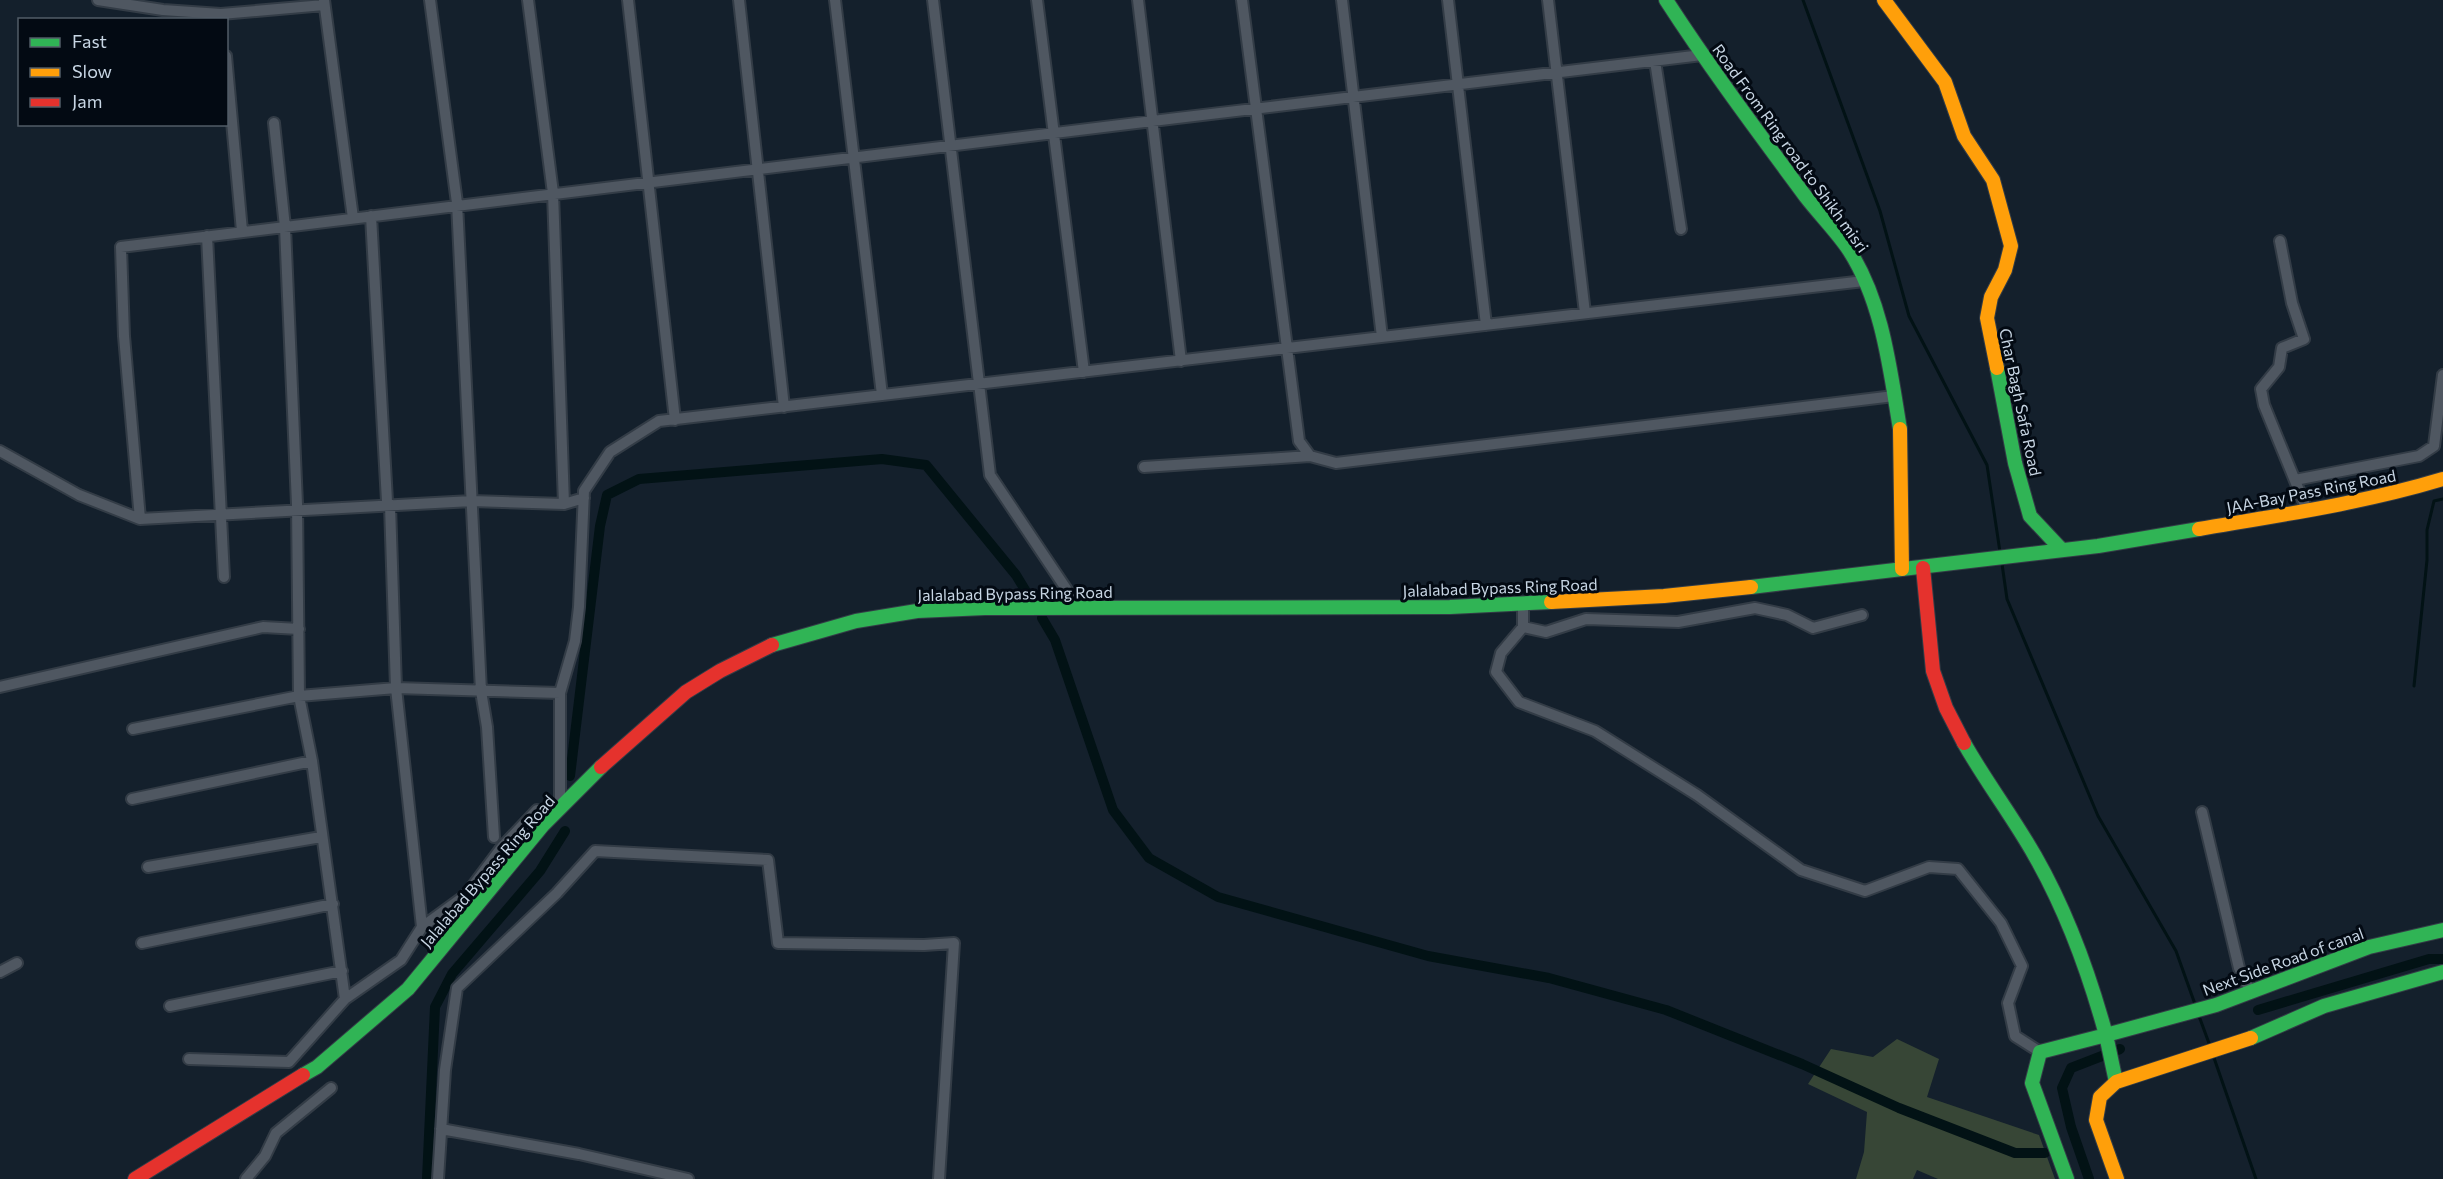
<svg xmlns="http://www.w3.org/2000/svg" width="2443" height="1179" font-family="Commissioner,sans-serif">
  <rect width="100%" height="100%" fill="#14202c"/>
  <path fill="#374636" d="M1897 1039 1939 1059 1927 1097 2039 1135 2055 1179H1938L1917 1170 1913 1179H1856L1864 1152 1867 1112 1808 1084 1831 1049 1873 1057Z"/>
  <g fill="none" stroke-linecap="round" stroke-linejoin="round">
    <path stroke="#021215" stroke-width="3" d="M1803 0 1880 211 1909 316 1987 465 2000 552
      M2002 564 2007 599 2098 816 2176 951 2196 1007
      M2414 686 2427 560V530L2434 501 2443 499
      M2199 1016 2210 1046
      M2213 1055 2256 1179"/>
    <path stroke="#021215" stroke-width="10" d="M1042 618 1055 640 1113 810 1149 858 1218 897 1428 956 1549 978 1666 1010 1802 1064 1899 1108 2015 1153H2045
      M570 776 600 526 607 495 639 479 882 459 926 465 1016 575 1030 598
      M2258 1010 2429 959H2443
      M427 1179 435 1007 452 974 540 871 565 831
      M2089 1179 2071 1127 2062 1088 2071 1068 2120 1049"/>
    <g stroke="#333c46" stroke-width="14">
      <path id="street" d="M98 0 163 10 221 14 324 5
        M324 0 353 218
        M430 0 457 203 481 691 487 727 494 837
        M528 0 553 193 564 504
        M628 0 675 420
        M739 0 784 407
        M835 0 882 395
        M933 0 990 475 1079 608
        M1037 0 1084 372
        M1138 0 1181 361
        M1242 0 1299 441 1310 456 1336 463 1894 396
        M1342 0 1382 337
        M1448 0 1486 325
        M1548 0 1585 313
        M226 56 242 231
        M1655 61 1681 229
        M274 123 285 227 297 504 299 696 312 761 345 999
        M371 216 387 501 390 505 396 688 422 927
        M207 236 224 577
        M2280 241 2292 303 2304 339 2282 348 2279 367 2261 389 2264 405 2307 510
        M0 451 79 495 140 519 472 501 564 504 584 498
        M1144 467 1310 456
        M2295 480 2419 456 2434 446 2443 375
        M140 519 124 336 121 247C648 180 1175 119 1702 55
        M1523 605V627L1501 653 1496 672 1519 702 1595 731 1697 795 1801 870 1865 891 1929 867 1958 869 2001 923 2022 966 2008 1003 2015 1036 2040 1052
        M1523 627 1546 632 1586 619 1678 622 1755 608 1787 615 1813 628 1862 615
        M0 687 263 627 299 629
        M133 729 299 696 396 688 560 693
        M132 799 312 761
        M560 809V693L575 641 579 607 584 491 610 452 659 421 1864 281
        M2202 812 2239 968 2251 992
        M148 867 321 837
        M142 943 333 904
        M0 972 17 963
        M170 1006 342 971
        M189 1059 289 1062 345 999 401 960 422 927 466 895 502 847 537 810 543 825
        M441 1129 579 1154 688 1179
        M246 1179 265 1156 276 1133 331 1088
        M438 1179 445 1070 457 988 557 893 595 851 768 860 778 943 924 945 954 943 939 1179"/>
    </g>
    <g stroke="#333c46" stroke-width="16">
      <path id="fast" d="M1666 0C1710 68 1758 132 1806 197 1820 215 1837 232 1849 250 1883 303 1890 370 1900 429
        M1997 368 2015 463 2030 516 2061 549
        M1751 587 2098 546 2199 529
        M772 645 856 621 917 611 985 608 1450 607 1551 602
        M1964 743C1986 782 2013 817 2035 856 2067 912 2089 973 2106 1035L2040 1052 2032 1083 2067 1179
        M2251 1038 2324 1006 2443 972
        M303 1075 317 1067 408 989 543 825 601 767
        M2116 1082 2106 1035 2216 1005 2369 947 2443 930"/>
    </g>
    <g stroke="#333c46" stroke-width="16">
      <path id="slow" d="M1884 0 1945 82 1964 136 1993 180 2011 246 2005 270 1991 297 1987 318 1997 368
        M1900 429 1902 569
        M2199 529C2281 515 2364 503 2443 479
        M1551 602 1664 596 1751 587
        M2117 1179 2096 1120 2100 1097 2116 1082 2251 1038"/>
    </g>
    <g stroke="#333c46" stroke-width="16">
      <path id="jam" d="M1923 568 1933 671 1946 708 1964 743
        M601 767 686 692 720 671 772 645
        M135 1179 303 1075"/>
    </g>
    <use href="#street" stroke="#4f5761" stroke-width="10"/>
    <use href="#fast" stroke="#30b455" stroke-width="14"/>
    <use href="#slow" stroke="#ff9f0a" stroke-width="14"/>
    <use href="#jam" stroke="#e5322d" stroke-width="14"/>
  </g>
  <g text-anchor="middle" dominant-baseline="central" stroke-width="6" stroke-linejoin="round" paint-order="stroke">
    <g font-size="16" fill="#c8d6e4" stroke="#030a13">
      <text transform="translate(1791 148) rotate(54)">Road From Ring road to Shikh misri</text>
      <text transform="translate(2021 402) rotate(78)">Char Bagh Safa Road</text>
      <text transform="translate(2311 491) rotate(-11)">JAA-Bay Pass Ring Road</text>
      <text transform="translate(1500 587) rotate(-2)">Jalalabad Bypass Ring Road</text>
      <text transform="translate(1015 593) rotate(-1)">Jalalabad Bypass Ring Road</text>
      <text transform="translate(487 871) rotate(-49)">Jalalabad Bypass Ring Road</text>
      <text transform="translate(2283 961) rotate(-20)">Next Side Road of canal</text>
    </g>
  </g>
  <rect x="18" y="18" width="210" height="108" fill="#030a13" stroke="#525c67" stroke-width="1.5"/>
  <rect x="30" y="38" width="30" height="9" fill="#30b455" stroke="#525c67" stroke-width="1.5"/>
  <text x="72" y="48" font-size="18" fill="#c8d6e4">Fast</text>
  <rect x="30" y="68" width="30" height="9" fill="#ff9f0a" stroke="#525c67" stroke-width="1.5"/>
  <text x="72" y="78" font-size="18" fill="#c8d6e4">Slow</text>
  <rect x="30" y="98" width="30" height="9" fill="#e5322d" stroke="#525c67" stroke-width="1.5"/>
  <text x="72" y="108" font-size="18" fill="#c8d6e4">Jam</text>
</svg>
